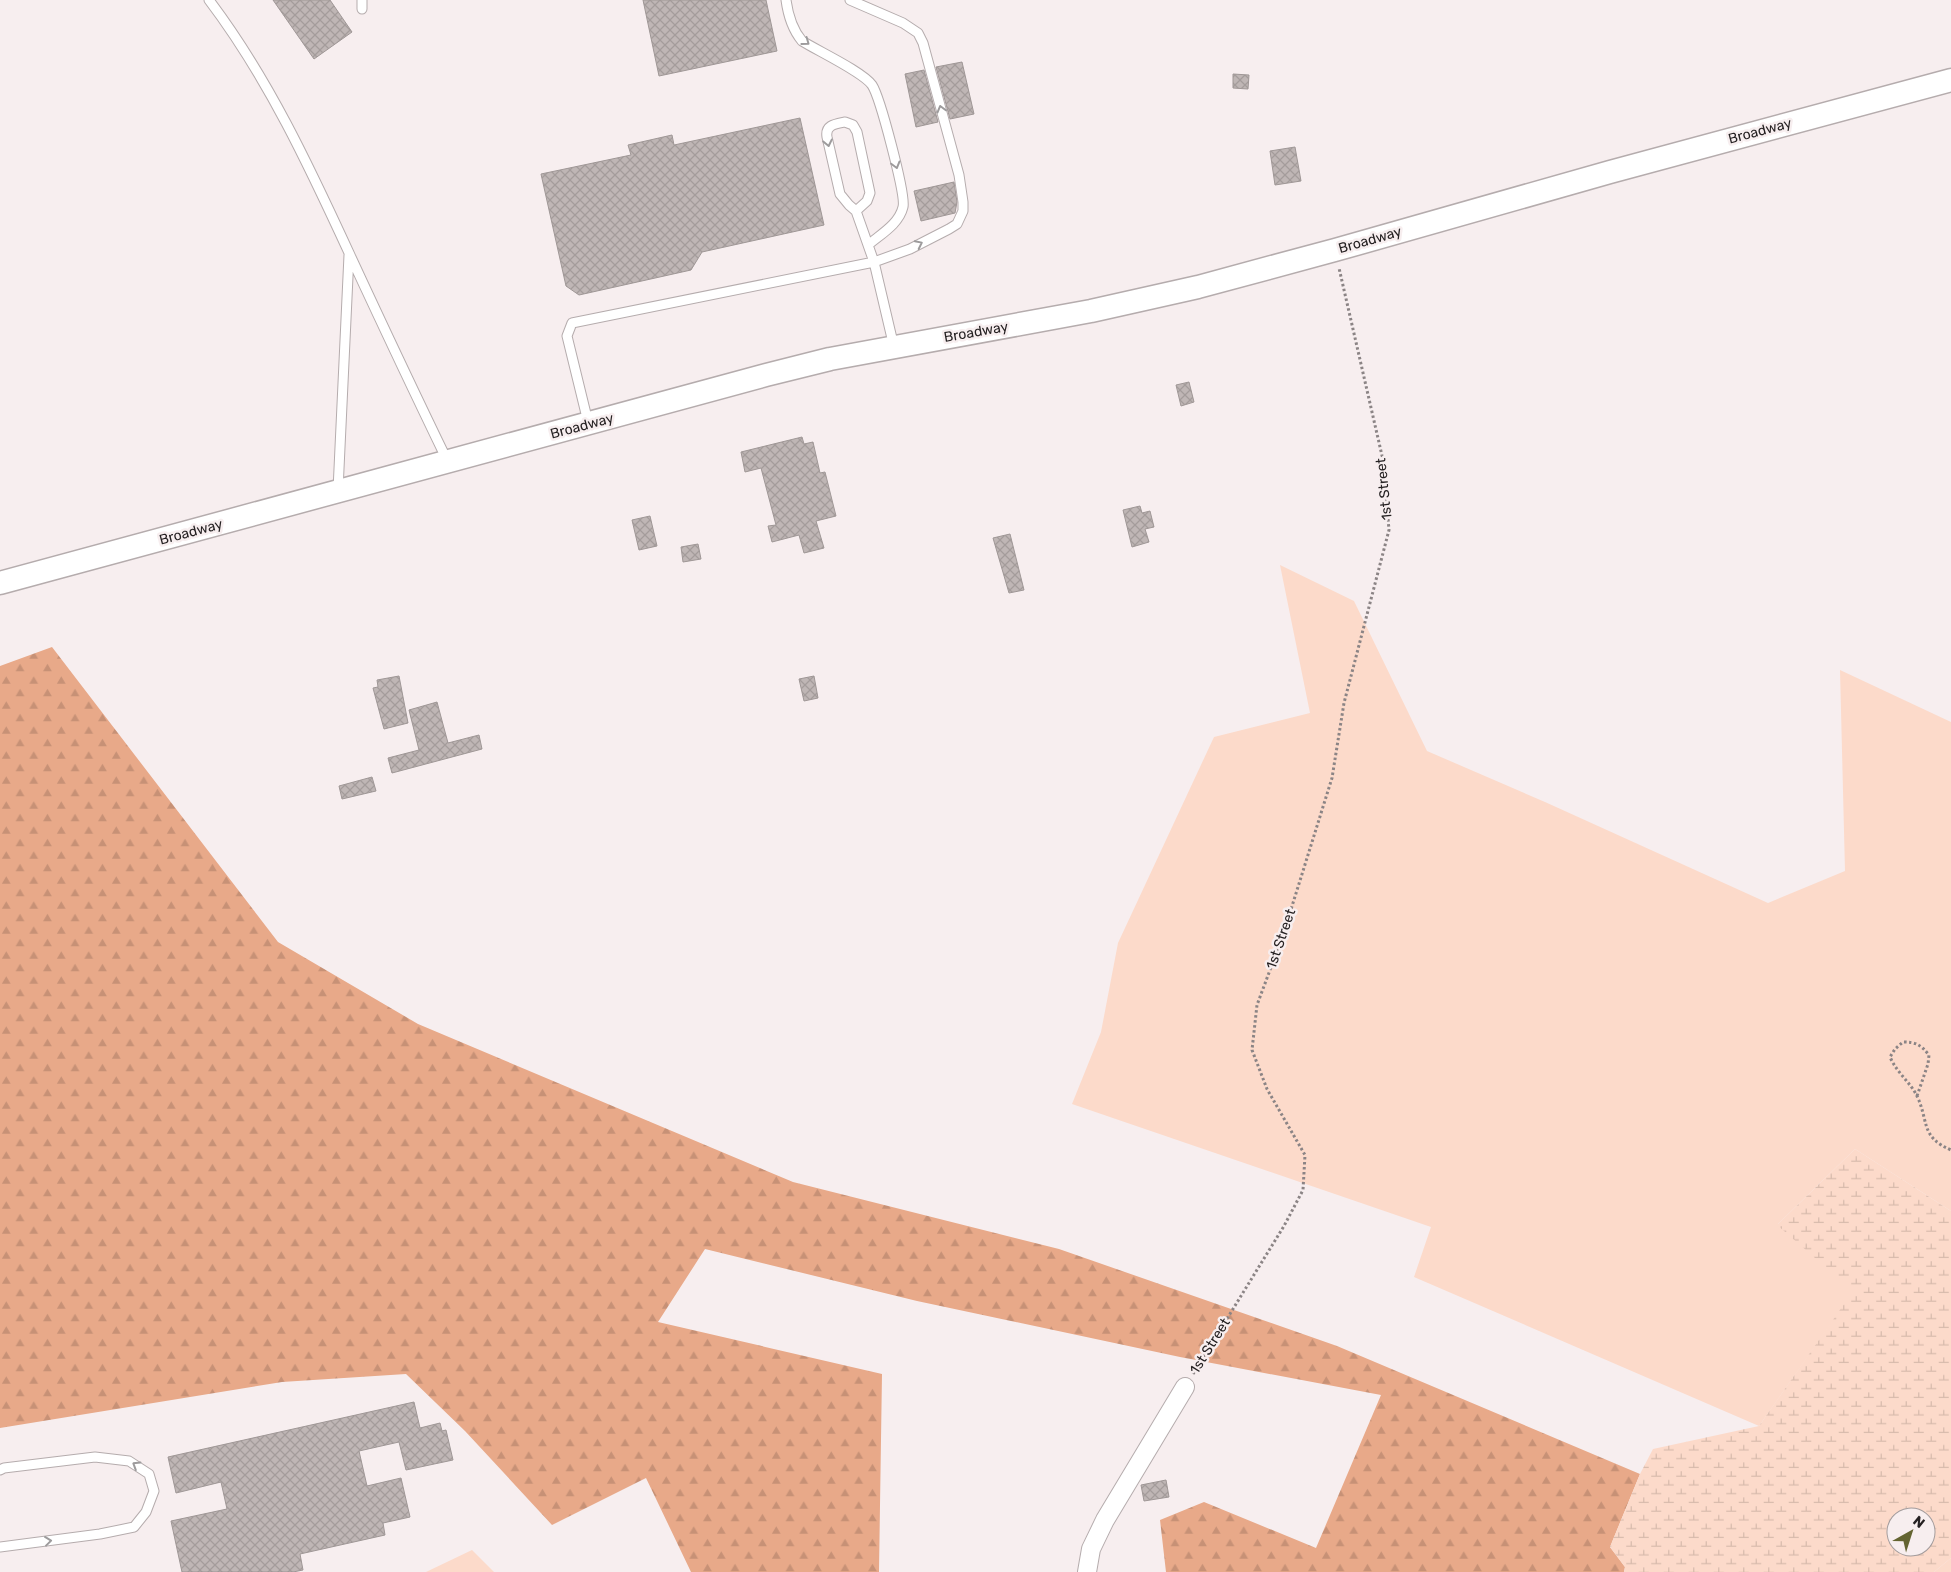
<svg xmlns="http://www.w3.org/2000/svg" width="1951" height="1572" font-family="Rubik,sans-serif">
  <defs>
    <pattern id="forest-firs" width="22" height="20" patternUnits="userSpaceOnUse" patternTransform="scale(1.25)"><rect width="22" height="20" fill="#e8a989"/><path d="M5 1l3.5 6h-7zM16 11l3.5 6h-7z" fill="#c79176"/></pattern>
    <pattern id="wetland-marsh" width="20" height="14" patternUnits="userSpaceOnUse" patternTransform="scale(1.25)"><rect width="20" height="14" fill="#fcdaca"/><path d="M1 5h8M5 5V1M11 12h8M15 12V8" fill="none" stroke="#d8bbad"/></pattern>
    <pattern id="building-cross-hatch" width="8" height="8" patternUnits="userSpaceOnUse" patternTransform="scale(1.25)"><rect width="8" height="8" fill="#bfb6b5"/><path d="M0 0l8 8M0 8l8-8" fill="none" stroke="#a49c9b"/></pattern>
  </defs>
  <rect width="100%" height="100%" fill="#f7eeef"/>
  <path fill="#fcdaca" d="M1280 565 1354 601 1427 751 1545 802 1768 903 1845 871 1840 670 1951 722V1211L1855 1149 1778 1224 1854 1291 1759 1426 1414 1277 1431 1227 1072 1104 1101 1032 1118 943 1214 737 1310 713Z
    M472 1550 494 1572H426Z
    M1951 1558V1572H1934Z"/>
  <path fill="url(#forest-firs)" d="M52 647 278 942 418 1024 793 1182 1059 1249 1337 1346 1640 1474 1610 1547 1625 1567 1624 1572H1166L1160 1520 1204 1502 1316 1548 1381 1395 1180 1357 917 1301 705 1249 658 1322 882 1374 879 1572H691L646 1478 552 1525 465 1431 406 1374 282 1382 0 1428V666Z"/>
  <path fill="url(#wetland-marsh)" fill-rule="evenodd" d="M1855 1149 1951 1211V1558L1934 1572H1624L1625 1567 1610 1547 1640 1474 1653 1449 1759 1426 1853 1291 1777 1225ZM1896 1517H1926V1547H1896Z"/>
  <path fill="url(#building-cross-hatch)" stroke="#9f9796" d="M273 0H330L352 32 314 59Z
    M643 0H766L777 51 659 76Z
    M962 62 974 114 950 119 936 67Z
    M924 70 938 122 916 127 905 74Z
    M1233 74 1249 75 1248 89 1233 88Z
    M800 118 824 225 702 252 691 270 579 295 566 286 541 174 631 155 628 145 672 135 674 145Z
    M1295 147 1301 181 1275 185 1270 151Z
    M954 182 957 202 955 213 921 221 914 191Z
    M1189 382 1194 402 1181 406 1176 385Z
    M802 437 804 444 813 442 820 473 825 472 836 516 816 521 824 548 804 553 799 535 772 542 768 526 776 525 761 468 745 472 741 452Z
    M1140 506 1142 513 1150 511 1154 527 1145 529 1149 542 1132 547 1123 510Z
    M650 516 657 546 639 550 632 520Z
    M1010 534 1024 590 1009 593 993 538Z
    M698 544 701 559 683 562 681 547Z
    M399 676 408 723 384 729 373 688 378 687 377 680Z
    M814 676 818 698 804 701 799 679Z
    M437 702 448 743 479 735 482 749 392 773 388 758 419 750 409 710Z
    M372 777 376 791 342 799 339 786Z
    M414 1402 420 1428 440 1423 442 1431 446 1430 453 1460 406 1470 399 1442 359 1451 367 1486 401 1478 410 1517 383 1523 385 1535 300 1554 303 1570 293 1572H182L171 1521 227 1509 221 1482 176 1493 168 1457Z
    M1166 1480 1169 1497 1144 1501 1141 1485Z"/>
  <g fill="none" stroke-linecap="round" stroke-linejoin="round">
    <g stroke="#b5acad" stroke-width="11">
      <path id="service" d="M209 0C268 78 309 166 350 255 382 324 414 392 447 460
        M786 0C788 15 792 29 802 41 818 51 863 72 872 85 880 97 906 195 903 207 899 224 881 234 868 245
        M362 9V0
        M856 211 867 201 870 193 857 132 853 125 845 122C835 124 825 125 827 137L840 194 849 205 856 211 874 262 894 347
        M588 422 567 336 572 323 874 262 910 249 949 229 957 224 963 211V202L959 175 923 43 918 33 903 23 850 0
        M338 490 349 255
        M0 1470 4 1468 95 1457 129 1461 149 1474 154 1491 146 1512 134 1527 100 1534 0 1547"/>
    </g>
    <g stroke="#b5acad" stroke-width="20">
      <path id="minor" d="M1087 1572 1091 1549 1105 1520 1185 1387"/>
    </g>
    <g stroke="#b5acad" stroke-width="25">
      <path id="tertiary" d="M0 583 766 375 830 359 1091 311 1198 287 1335 250 1610 172 1951 80"/>
    </g>
    <path stroke="#8b8485" stroke-width="3" stroke-dasharray="2.5 2.5" stroke-linecap="butt" d="M1917 1096 1928 1064 1929 1055C1921 1045 1916 1042 1903 1042L1895 1049 1890 1057C1897 1073 1910 1082 1917 1096 1929 1121 1920 1137 1951 1150
      M1193 1374 1284 1226 1303 1190 1305 1155 1267 1089 1252 1050 1257 1005 1283 935 1332 778 1344 703 1389 530 1383 460 1339 268"/>
    <use href="#service" stroke="#fff" stroke-width="9"/>
    <use href="#minor" stroke="#fff" stroke-width="18"/>
    <use href="#tertiary" stroke="#fff" stroke-width="22"/>
  </g>
  <defs><path id="oneway-chevron" d="M-2-3.5L2.5 0L-2 3.5" fill="none" stroke-width="1.6" stroke-linecap="round" stroke-linejoin="round" transform="scale(1.25)"/></defs>
  <g stroke="#9d9b9c">
    <use href="#oneway-chevron" transform="translate(806 42) rotate(36)"/>
    <use href="#oneway-chevron" transform="translate(941 109) rotate(-105)"/>
    <use href="#oneway-chevron" transform="translate(828 143) rotate(78)"/>
    <use href="#oneway-chevron" transform="translate(896 165) rotate(75)"/>
    <use href="#oneway-chevron" transform="translate(919 244) rotate(-26)"/>
    <use href="#oneway-chevron" transform="translate(136 1465) rotate(-148)"/>
    <use href="#oneway-chevron" transform="translate(48 1541) rotate(-7)"/>
  </g>
  <g text-anchor="middle" dominant-baseline="central" stroke-width="5" stroke-linejoin="round" paint-order="stroke">
    <g font-size="14" fill="#252122" stroke="#f7eeef">
      <text transform="translate(1760 131) rotate(-15)">Broadway</text>
      <text transform="translate(1370 240) rotate(-16)">Broadway</text>
      <text transform="translate(976 332) rotate(-10)">Broadway</text>
      <text transform="translate(582 426) rotate(-15)">Broadway</text>
      <text transform="translate(1384 489) rotate(-96)">1st Street</text>
      <text transform="translate(191 532) rotate(-15)">Broadway</text>
      <text transform="translate(1281 939) rotate(-71)">1st Street</text>
      <text transform="translate(1210 1346) rotate(-58)">1st Street</text>
    </g>
  </g>
  <g transform="translate(1911 1532) rotate(39)"><circle r="24" fill="#f7eeef" stroke="#a39c9d"/>
  <path d="M0-4L9 19L0 12L-9 19Z" fill="#646431"/>
  <text y="-8" font-size="14" font-weight="bold" text-anchor="middle" fill="#252122">N</text>
  </g>
</svg>
